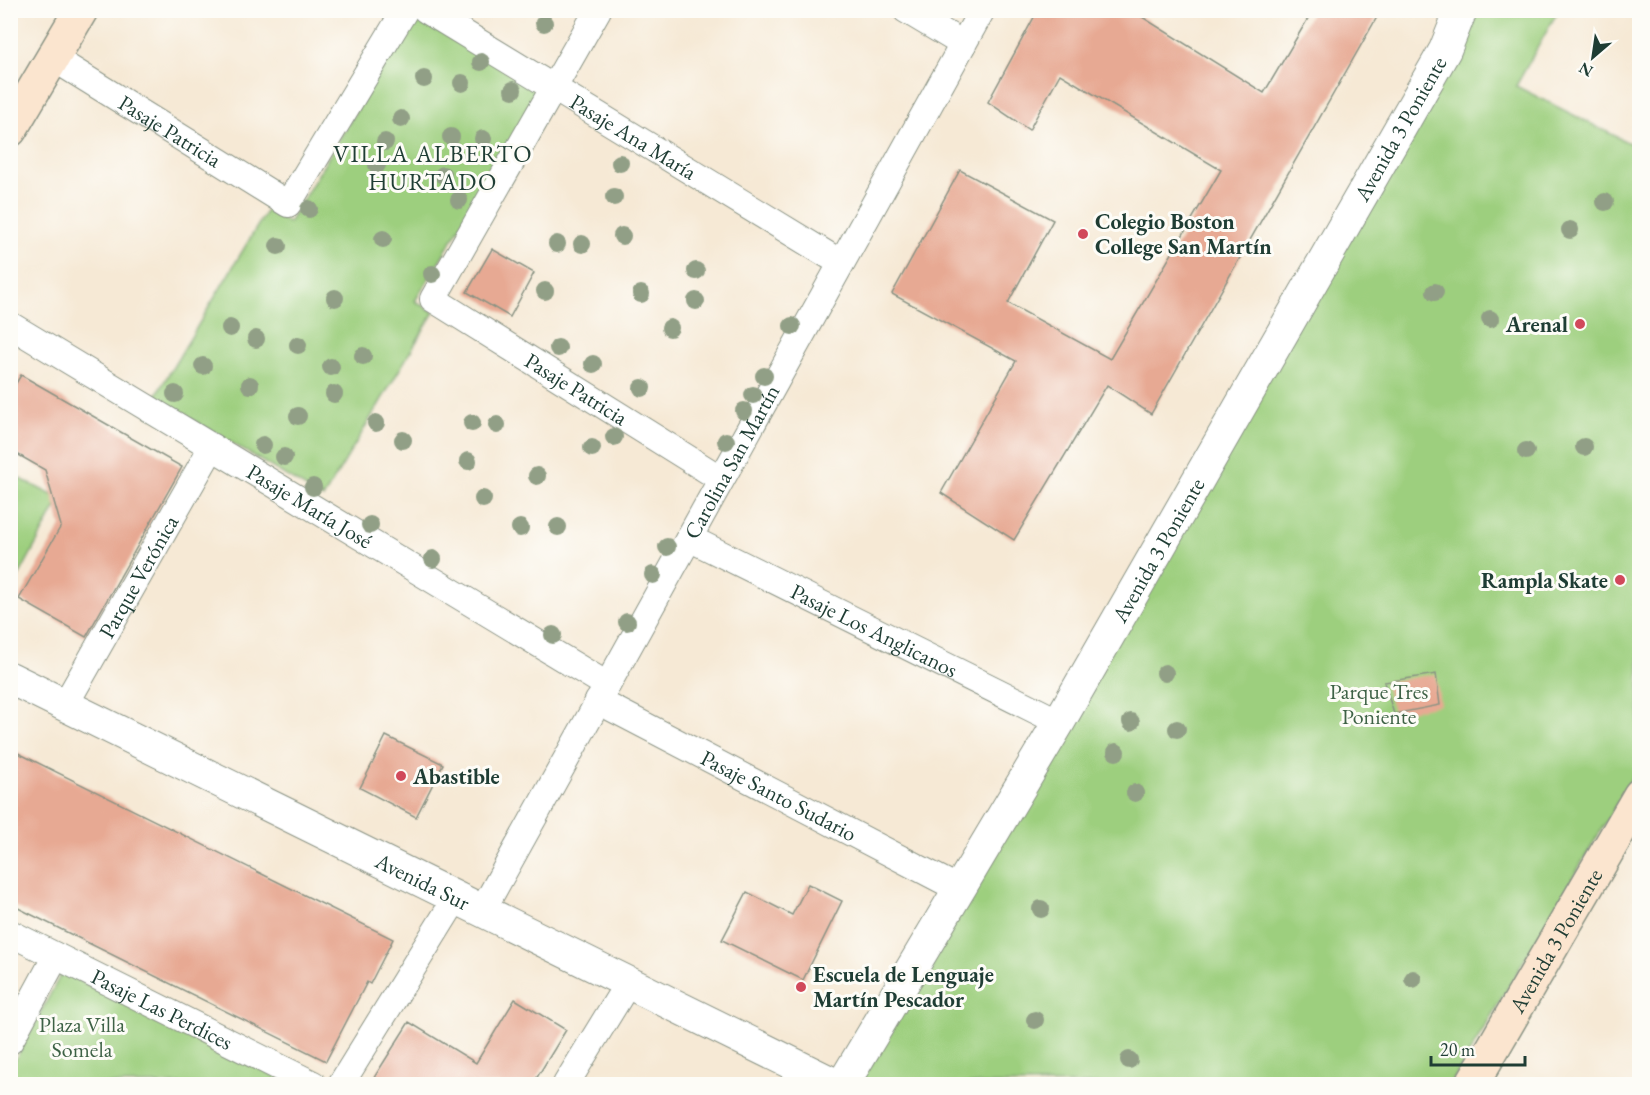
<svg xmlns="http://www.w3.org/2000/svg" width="1650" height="1095" font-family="'EB Garamond',serif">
  <rect width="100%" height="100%" fill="#fdfcf7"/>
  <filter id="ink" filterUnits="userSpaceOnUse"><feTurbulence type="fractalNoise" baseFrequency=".0167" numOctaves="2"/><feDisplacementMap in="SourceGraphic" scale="12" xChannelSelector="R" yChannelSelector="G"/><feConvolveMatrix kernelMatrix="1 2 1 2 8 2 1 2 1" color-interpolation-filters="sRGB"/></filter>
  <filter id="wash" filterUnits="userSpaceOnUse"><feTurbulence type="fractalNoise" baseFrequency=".008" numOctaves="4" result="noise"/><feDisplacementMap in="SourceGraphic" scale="24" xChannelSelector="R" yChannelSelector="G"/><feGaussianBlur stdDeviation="1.35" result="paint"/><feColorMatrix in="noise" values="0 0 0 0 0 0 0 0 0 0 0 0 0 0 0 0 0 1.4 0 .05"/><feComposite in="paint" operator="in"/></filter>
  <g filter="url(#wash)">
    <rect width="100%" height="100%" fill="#f6e9d5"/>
    <path fill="#9dcf7e" stroke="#5e8659" stroke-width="1.5" d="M416 11 547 84 415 301 434 312 323 498 155 397 267 210 289 223Z
      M1474 11H1558L1516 86 1639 148V766L1451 1084H860Z
      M11 474 60 499 11 591Z
      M62 972 291 1084H11V1068Z"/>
    <g id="blocks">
      <path fill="#e7a993" d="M1038 10H1131L1264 93 1313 10H1381L1151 414 1107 385 1014 540 941 493 1016 361 892 294 960 170 1053 220 1008 303 1110 359 1221 170 1060 74 1029 130 988 102Z
        M492 249 534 273 510 317 467 292Z
        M21 375 182 467 86 637 19 599 61 526 45 470 10 450V393Z
        M1436 674 1440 705 1394 714 1384 682Z
        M386 736 443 764 416 817 360 788Z
        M10 749 393 939 370 984 367 982 326 1061 10 904Z
        M808 884 842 901 803 980 722 940 747 892 792 915Z
        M515 999 566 1030 533 1084H370L409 1022 476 1063Z"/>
    </g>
  </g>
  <g filter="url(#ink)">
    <use href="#blocks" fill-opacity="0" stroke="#8a9384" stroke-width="1.5"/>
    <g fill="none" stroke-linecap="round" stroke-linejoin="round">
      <g stroke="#8a9384" stroke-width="28">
        <g id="minor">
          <path id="s1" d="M426 10 841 263"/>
          <path id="s2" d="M598 10 433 299 721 479"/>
          <path d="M906 10 963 44"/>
          <path id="s3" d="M53 58 288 204 405 10"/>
          <path id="s4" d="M10 325 607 685"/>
          <path id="s5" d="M689 538 1059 722"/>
          <path id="s6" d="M598 701 959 889"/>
          <path id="s7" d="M65 705 212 447"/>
          <path id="s8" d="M482 911 982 10"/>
          <path id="s9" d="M10 933 313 1084"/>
          <path d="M10 1041 56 956"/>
          <path d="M341 1084 456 898"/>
          <path d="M566 1084 628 983"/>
        </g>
      </g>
      <g stroke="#8a9384" stroke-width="34">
        <g id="tertiary">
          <path id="s10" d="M10 678 834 1084"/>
          <path id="s11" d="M843 1084 1059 722 1445 50 1461 10"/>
        </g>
      </g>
      <g stroke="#8a9384" stroke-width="36">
        <g id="secondary">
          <path d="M10 130 81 10"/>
          <path id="s12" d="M1472 1084 1640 795"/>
        </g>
      </g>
      <use href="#minor" stroke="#fff" stroke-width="26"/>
      <use href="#tertiary" stroke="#fff" stroke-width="32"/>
      <use href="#secondary" stroke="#fbe5cf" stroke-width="33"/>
    </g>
    <g fill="#919f86">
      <circle cx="544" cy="23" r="9"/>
      <circle cx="481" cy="62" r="9"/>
      <circle cx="424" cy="79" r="9"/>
      <circle cx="462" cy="83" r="9"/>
      <circle cx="513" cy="90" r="9"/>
      <circle cx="401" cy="119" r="9"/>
      <circle cx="451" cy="137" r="9"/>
      <circle cx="483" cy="139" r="9"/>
      <circle cx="385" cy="142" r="9"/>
      <circle cx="620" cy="163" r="9"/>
      <circle cx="377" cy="165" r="9"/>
      <circle cx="443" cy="175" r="9"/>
      <circle cx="614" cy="197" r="9"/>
      <circle cx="459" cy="200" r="9"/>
      <circle cx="1605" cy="202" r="9"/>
      <circle cx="309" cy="209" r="9"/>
      <circle cx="1570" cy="230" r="9"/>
      <circle cx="622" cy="236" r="9"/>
      <circle cx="383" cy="239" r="9"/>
      <circle cx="557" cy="244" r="9"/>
      <circle cx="582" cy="244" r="9"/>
      <circle cx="278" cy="246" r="9"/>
      <circle cx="696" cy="271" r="9"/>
      <circle cx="432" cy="274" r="9"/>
      <circle cx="545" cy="291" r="9"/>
      <circle cx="1435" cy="292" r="9"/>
      <circle cx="641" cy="294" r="9"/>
      <circle cx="335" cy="298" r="9"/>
      <circle cx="696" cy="301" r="9"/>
      <circle cx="1490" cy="319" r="9"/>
      <circle cx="792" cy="326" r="9"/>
      <circle cx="230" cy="328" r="9"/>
      <circle cx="670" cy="328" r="9"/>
      <circle cx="256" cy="339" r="9"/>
      <circle cx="298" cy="345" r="9"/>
      <circle cx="558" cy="348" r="9"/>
      <circle cx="363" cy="356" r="9"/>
      <circle cx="593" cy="364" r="9"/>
      <circle cx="203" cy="366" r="9"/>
      <circle cx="331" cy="367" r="9"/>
      <circle cx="764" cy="376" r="9"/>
      <circle cx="250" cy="385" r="9"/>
      <circle cx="642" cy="388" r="9"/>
      <circle cx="175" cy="394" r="9"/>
      <circle cx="334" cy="394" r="9"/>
      <circle cx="753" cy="395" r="9"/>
      <circle cx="744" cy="411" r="9"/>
      <circle cx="298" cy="416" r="9"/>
      <circle cx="376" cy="423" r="9"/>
      <circle cx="472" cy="423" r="9"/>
      <circle cx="497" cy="425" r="9"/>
      <circle cx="614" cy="437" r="9"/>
      <circle cx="403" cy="440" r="9"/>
      <circle cx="726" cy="441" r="9"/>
      <circle cx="263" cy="445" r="9"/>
      <circle cx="1584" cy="447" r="9"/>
      <circle cx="592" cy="448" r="9"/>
      <circle cx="1526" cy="451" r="9"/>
      <circle cx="284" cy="457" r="9"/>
      <circle cx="468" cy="461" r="9"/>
      <circle cx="537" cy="476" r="9"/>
      <circle cx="313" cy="487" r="9"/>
      <circle cx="483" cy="499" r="9"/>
      <circle cx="370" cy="525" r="9"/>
      <circle cx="558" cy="527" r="9"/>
      <circle cx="520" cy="528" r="9"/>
      <circle cx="667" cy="547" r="9"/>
      <circle cx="433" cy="559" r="9"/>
      <circle cx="653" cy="575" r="9"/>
      <circle cx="627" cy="622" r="9"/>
      <circle cx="553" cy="635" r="9"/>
      <circle cx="1165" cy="673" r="9"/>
      <circle cx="1131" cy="722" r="9"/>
      <circle cx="1177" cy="729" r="9"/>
      <circle cx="1116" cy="752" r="9"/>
      <circle cx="1135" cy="793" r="9"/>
      <circle cx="1041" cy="909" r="9"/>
      <circle cx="1413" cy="979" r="9"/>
      <circle cx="1035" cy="1020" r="9"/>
      <circle cx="1129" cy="1060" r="9"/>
    </g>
  </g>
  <g fill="#d1495b" stroke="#fdfcf7" stroke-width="2">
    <circle cx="1083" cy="234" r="6"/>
    <circle cx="1580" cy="324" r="6"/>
    <circle cx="1620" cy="580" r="6"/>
    <circle cx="401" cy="776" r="6"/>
    <circle cx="801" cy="987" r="6"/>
  </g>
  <g text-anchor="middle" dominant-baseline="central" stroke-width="6" stroke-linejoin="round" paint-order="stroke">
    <g font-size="22" fill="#1f3d34" stroke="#fdfcf7">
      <text stroke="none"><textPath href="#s11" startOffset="1106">Avenida 3 Poniente</textPath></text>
      <text stroke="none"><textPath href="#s3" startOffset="138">Pasaje Patricia</textPath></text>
      <text stroke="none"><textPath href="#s1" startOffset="243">Pasaje Ana María</textPath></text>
      <text stroke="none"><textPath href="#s2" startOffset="502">Pasaje Patricia</textPath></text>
      <text stroke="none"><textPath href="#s8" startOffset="514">Carolina San Martín</textPath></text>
      <text stroke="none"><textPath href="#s4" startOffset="350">Pasaje María José</textPath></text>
      <text stroke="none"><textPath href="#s11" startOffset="620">Avenida 3 Poniente</textPath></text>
      <text stroke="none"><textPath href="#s7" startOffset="148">Parque Verónica</textPath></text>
      <text stroke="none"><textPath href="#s5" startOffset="207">Pasaje Los Anglicanos</textPath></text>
      <text stroke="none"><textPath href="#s6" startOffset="204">Pasaje Santo Sudario</textPath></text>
      <text stroke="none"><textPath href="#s10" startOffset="460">Avenida Sur</textPath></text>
      <text stroke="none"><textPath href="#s12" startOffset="166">Avenida 3 Poniente</textPath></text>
      <text stroke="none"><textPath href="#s9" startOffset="170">Pasaje Las Perdices</textPath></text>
    </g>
    <g font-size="22" font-weight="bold" fill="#1f3d34" stroke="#fdfcf7" text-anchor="start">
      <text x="1095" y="221">Colegio Boston<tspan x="1095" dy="25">College San Martín</tspan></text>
      <text x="1568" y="324" text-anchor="end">Arenal</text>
      <text x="1608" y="580" text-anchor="end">Rampla Skate</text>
      <text x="413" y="776">Abastible</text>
      <text x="813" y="974">Escuela de Lenguaje<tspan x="813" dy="25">Martín Pescador</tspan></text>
    </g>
    <g font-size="22" fill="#3e6246" stroke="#fdfcf7">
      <text x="1379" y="691">Parque Tres<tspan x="1379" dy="25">Poniente</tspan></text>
      <text x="82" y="1024">Plaza Villa<tspan x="82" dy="25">Somela</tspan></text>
    </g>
    <g font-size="24" letter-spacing="1.5" fill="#1f3d34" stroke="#fdfcf7">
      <text x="433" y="153">VILLA ALBERTO<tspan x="433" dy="28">HURTADO</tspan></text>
    </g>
  </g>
  <rect width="1650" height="1095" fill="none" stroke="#fdfcf7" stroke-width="36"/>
  <g transform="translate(1593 57) rotate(209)" stroke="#fdfcf7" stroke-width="4.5" paint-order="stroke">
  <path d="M0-4.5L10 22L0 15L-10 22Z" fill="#1f3d34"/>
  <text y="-9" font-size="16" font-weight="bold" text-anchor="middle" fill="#1f3d34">N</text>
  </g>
  <path d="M1431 1056v9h94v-9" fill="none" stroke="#1f3d34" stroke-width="3"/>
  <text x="1440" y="1056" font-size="18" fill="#1f3d34" stroke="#fdfcf7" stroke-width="4.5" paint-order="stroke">20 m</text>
</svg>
